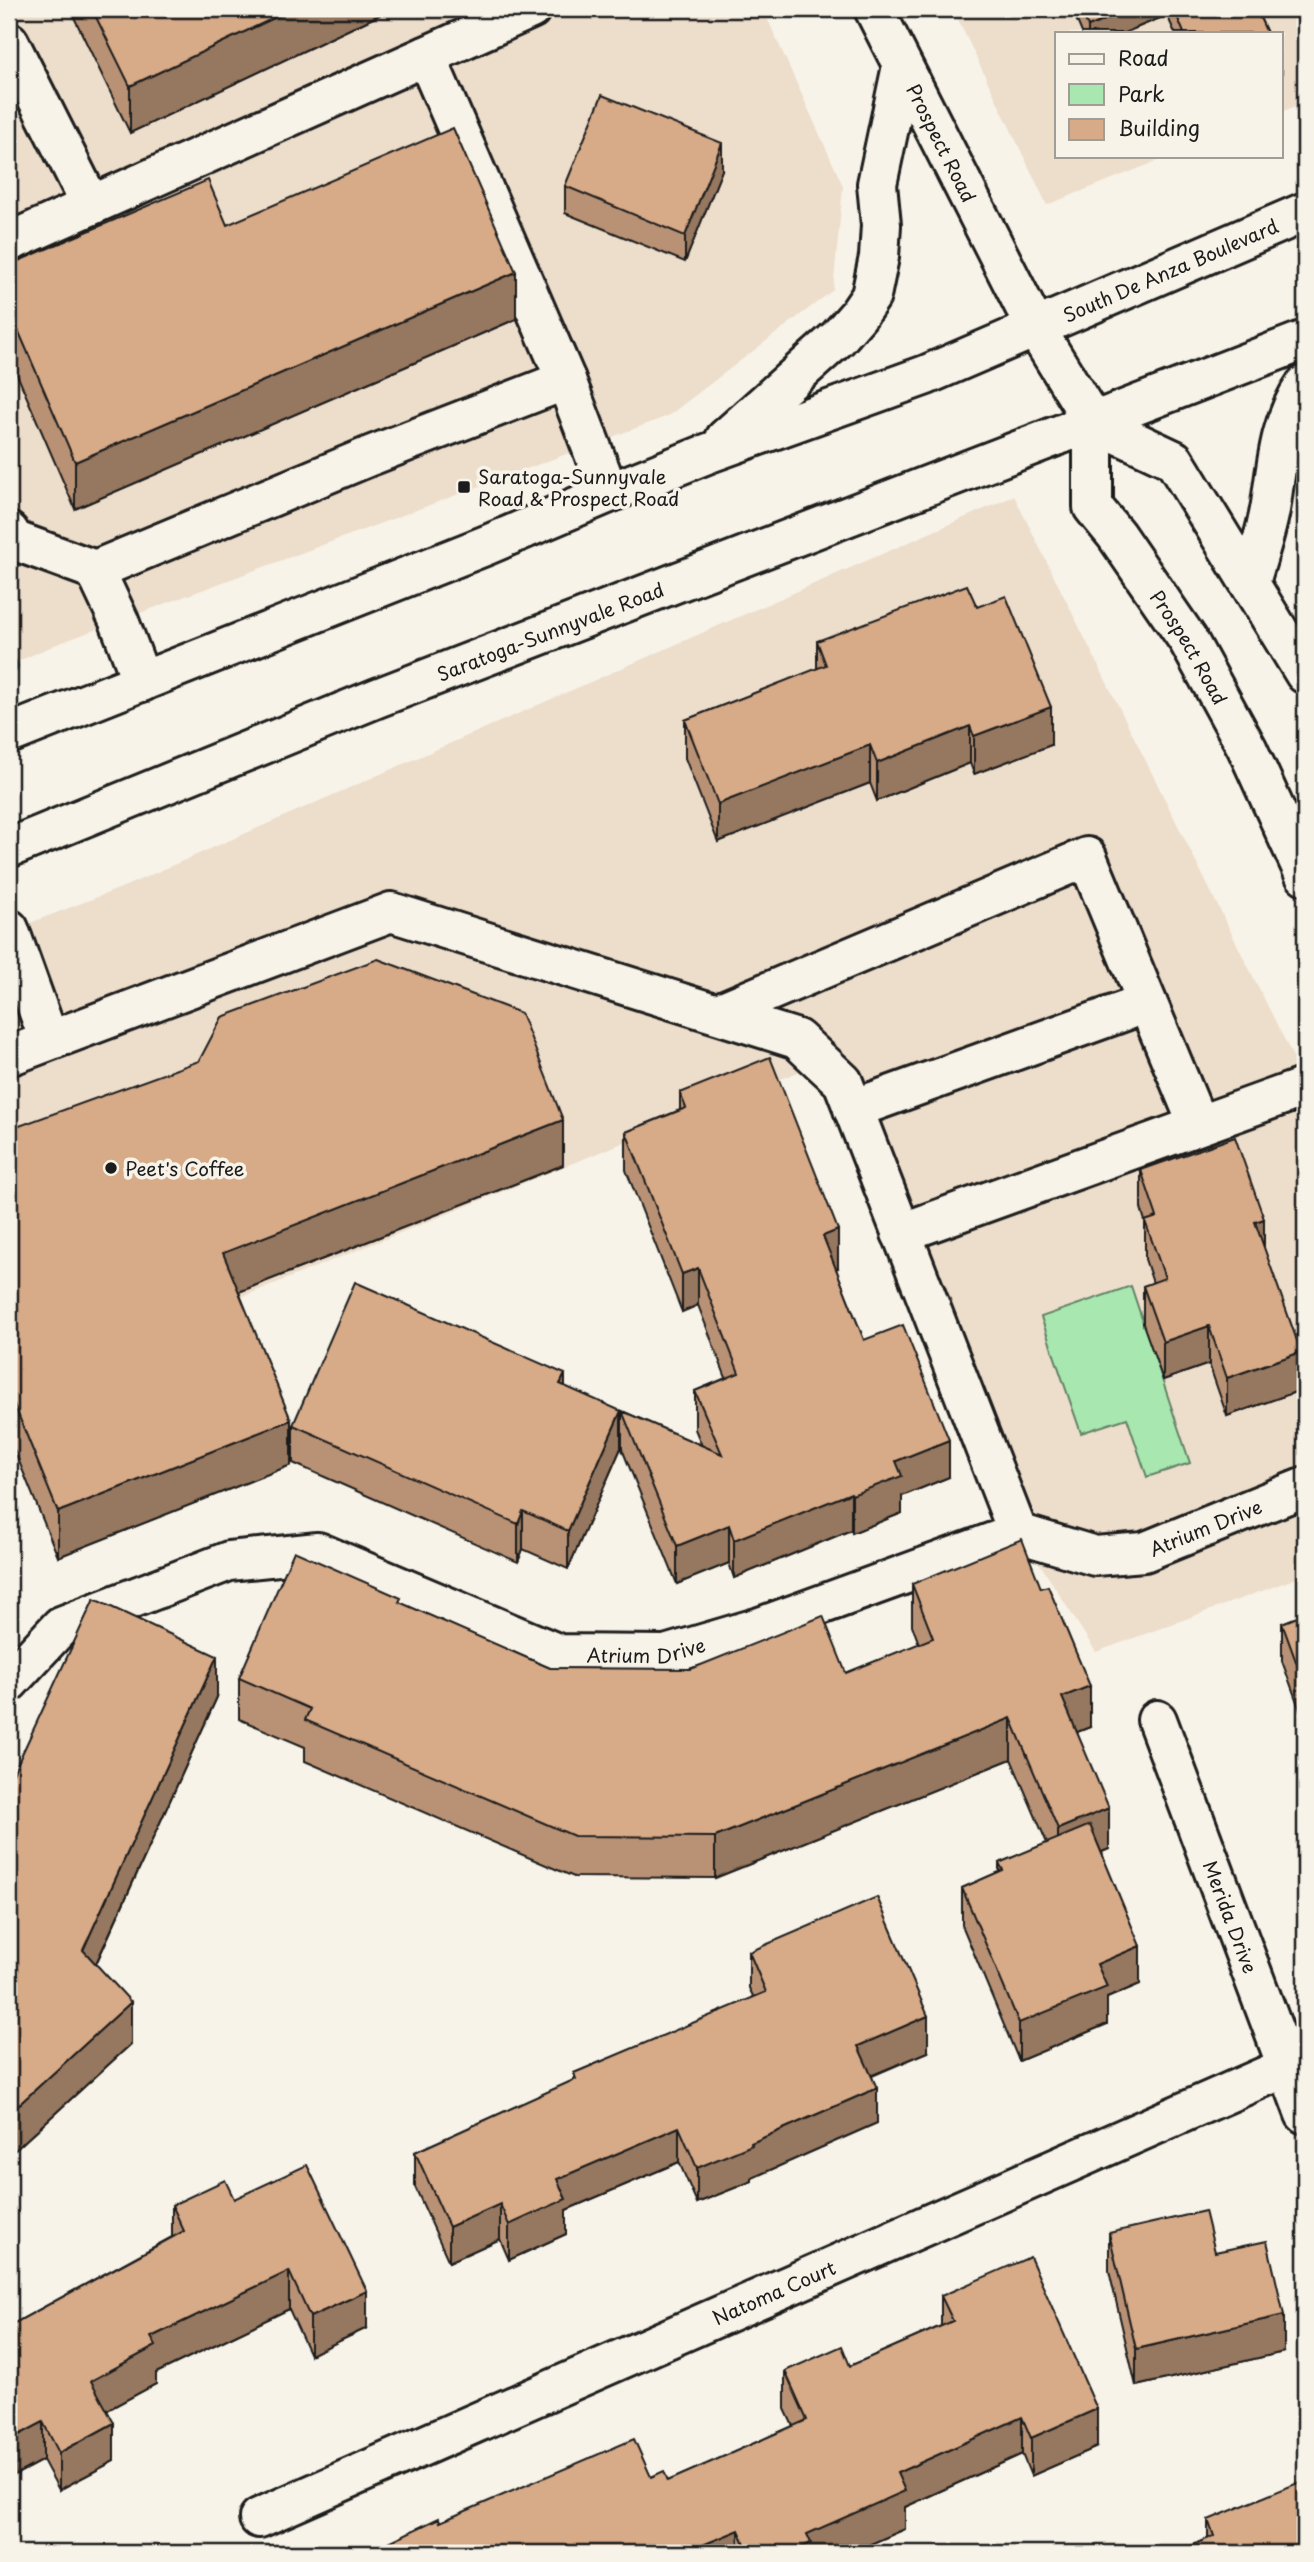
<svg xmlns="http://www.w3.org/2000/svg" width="1314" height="2562" font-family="'Playpen Sans',sans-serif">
  <rect width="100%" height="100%" fill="#f7f3e8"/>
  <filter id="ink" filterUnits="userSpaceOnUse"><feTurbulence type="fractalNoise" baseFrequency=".0143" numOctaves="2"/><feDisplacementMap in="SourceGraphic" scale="14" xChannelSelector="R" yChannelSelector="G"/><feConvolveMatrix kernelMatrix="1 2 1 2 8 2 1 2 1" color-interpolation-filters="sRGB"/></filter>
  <g filter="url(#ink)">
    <path fill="#edddcb" d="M9 9H763L843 186 833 290 668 416 57 644 9 665Z
      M953 9H1305V102L1281 112V33H1057V156H1170L1047 205Z
      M1014 496 1305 1081V1575L1096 1652 1040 1564 813 1066 9 1391V931L121 888Z"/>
    <path fill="#a8e7af" stroke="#628266" stroke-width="2" d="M1131 1286 1190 1463 1147 1477 1127 1418 1081 1433 1041 1317Z"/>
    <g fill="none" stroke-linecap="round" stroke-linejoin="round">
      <path stroke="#629298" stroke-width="16" d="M9 664 11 666"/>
      <g stroke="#1c1c1c" stroke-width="44">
        <g id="minor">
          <path d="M9 42 91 205"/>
          <path d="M426 56 566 380 609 493"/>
          <path d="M9 242 531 9"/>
          <path d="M9 532 13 540 95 570 119 621 142 682"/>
          <path d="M95 570 370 456 566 380"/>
          <path d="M9 929 49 1040"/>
          <path d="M718 1013 1087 857 1198 1125"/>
          <path d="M9 1056 391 912 797 1039 843 1082 1018 1533"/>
          <path d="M853 1109 1147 1003"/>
          <path d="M901 1233 1305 1087"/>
          <path id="s1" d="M9 1682 61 1626 229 1561 318 1552 559 1654 665 1655 760 1627 1018 1533 1095 1556 1144 1552 1305 1487"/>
          <path id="s2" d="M1157 1720 1305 2114"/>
          <path id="s3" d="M259 2518 1287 2067"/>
        </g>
      </g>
      <g stroke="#1c1c1c" stroke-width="44">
        <g id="major">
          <path id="s4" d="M874 9 1036 329 1093 422V507L1116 535 1188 640 1247 748 1305 875"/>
          <path d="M1093 422 1174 460 1305 674"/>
          <path d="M725 439 838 338 858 315 871 296 879 257 881 225 877 184 902 66"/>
          <path d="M1250 583C1257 557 1267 531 1271 504 1277 462 1280 421 1305 385"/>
          <path id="s5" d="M9 734 487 545 609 493 709 453 926 375 1305 212"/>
          <path id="s6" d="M9 848 377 698 1305 340"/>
        </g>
      </g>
      <use href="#minor" stroke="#f7f3e8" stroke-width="38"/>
      <use href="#major" stroke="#f7f3e8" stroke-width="38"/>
    </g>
    <path fill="#b99275" stroke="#1c1c1c" stroke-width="2" d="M70 9H392L130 133Z
      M1072 9H1256L1267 33H1175L1167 15 1124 33H1082Z
      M722 170 685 262 565 213V186Z
      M227 225 516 319 75 509 9 356V265Z
      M977 607 1051 745 974 774 970 763 877 801 870 783 718 842 685 758V720L817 669V641Z
      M680 1093 838 1268 836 1269 864 1340 949 1477 902 1496V1513L852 1533 851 1530 734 1578 729 1563 677 1584 622 1449V1411L702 1446 695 1429V1391L726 1378 698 1305 682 1312 626 1170V1132L680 1110Z
      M9 1125 14 1128 563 1165 239 1292 291 1465 58 1557 9 1437Z
      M1141 1170 1264 1249 1301 1390 1227 1416 1209 1364 1163 1380 1143 1324V1286L1153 1283 1145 1259V1221L1141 1208Z
      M565 1386 621 1448 568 1569 523 1549 518 1562 293 1463V1425Z
      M912 1584 1090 1727 1077 1732 1109 1849 1102 1852 1140 1984 1107 1998V2024L1019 2061 962 1925V1888L999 1872V1863L1047 1843 1011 1759 715 1878 574 1877 305 1761V1747L239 1719V1678L401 1603 550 1668 846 1673 919 1644 912 1625Z
      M1305 1614V1724L1282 1661V1623Z
      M217 1697 96 1964 131 2044 13 2152 9 2147V1782Z
      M749 1952 928 2052 872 2076 877 2123 752 2178V2181L697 2203 679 2162 566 2210V2234L509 2260 500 2239 449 2262 415 2187V2152L574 2080V2073L754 1998 749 1988Z
      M234 2199 367 2328 310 2355 289 2309 156 2373V2384L107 2410 114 2461 59 2490 43 2460 15 2475 9 2463V2326L172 2237V2205Z
      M1109 2233 1215 2252 1284 2352 1136 2386 1109 2271Z
      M941 2296 1097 2447 1031 2476 1022 2454 905 2507V2529L850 2553H366L440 2522 651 2477 668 2481 793 2426 785 2409V2371L850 2366 941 2326Z
      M1208 2520 1305 2553 1208 2539Z"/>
    <path fill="#96775f" stroke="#1c1c1c" stroke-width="2" d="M293 9H392L130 133V86Z
      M1131 9H1167V15L1124 33H1088V27Z
      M1281 70H1282V91L1281 92Z
      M722 143V170L685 262V236Z
      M516 272V319L75 509V462Z
      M1051 707V745L974 774V736Z
      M970 726V763L877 801V763Z
      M870 745V783L718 842V804Z
      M563 1120V1165L223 1298V1253Z
      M1264 1219V1257L1255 1222Z
      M838 1230V1268L823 1273V1236Z
      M698 1268V1305L682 1312V1274Z
      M1209 1326V1364L1163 1380V1342Z
      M1301 1352V1390L1227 1416V1378Z
      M565 1374V1412L560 1384Z
      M621 1411V1448L568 1569V1531Z
      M291 1420V1465L58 1557V1512Z
      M949 1440V1477L902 1496V1513L852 1533V1495L896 1461Z
      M851 1493V1530L734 1578V1540Z
      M523 1511V1549L518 1562V1524Z
      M729 1525V1563L677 1584V1546Z
      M217 1656V1697L83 1992V1950Z
      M1090 1686V1727L1062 1738V1697Z
      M1011 1718V1759L715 1878V1837Z
      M1109 1808V1849L1058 1870V1829Z
      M1140 1946V1984L1107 1998V2024L1019 2061V2023L1097 1964Z
      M131 2002V2044L13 2152V2110Z
      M928 2016V2052L858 2081V2046Z
      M877 2088V2123L752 2178V2181L697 2203V2168L751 2143Z
      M679 2127V2162L566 2210V2234L509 2260V2225L557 2179Z
      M500 2204V2239L449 2262V2227Z
      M289 2271V2309L156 2373V2384L91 2419V2381L151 2337Z
      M367 2291V2328L310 2355V2317Z
      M1284 2315V2352L1136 2386V2349Z
      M1097 2409V2447L1031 2476V2438Z
      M1022 2417V2454L905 2507V2529L850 2553H787L807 2534 897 2473Z
      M43 2422V2460L15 2475V2437Z
      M114 2423V2461L59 2490V2453Z
      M739 2530V2553H683Z"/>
    <path fill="#d7aa88" stroke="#1c1c1c" stroke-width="2" d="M92 9H293L130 86Z
      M1081 9H1131L1088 27Z
      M1174 9H1256L1267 33H1184Z
      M602 95 722 143 685 236 565 186Z
      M453 128 516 272 75 462 9 309V265L208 180 227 225Z
      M967 585 977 607 1006 596 1051 707 974 736 970 726 877 763 870 745 718 804 685 720 826 665 817 641Z
      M378 959 521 1013 563 1120 223 1253 291 1420 58 1512 9 1392V1125L14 1128 199 1061 222 1017Z
      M770 1057 838 1230 823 1236 864 1340 903 1325 949 1440 896 1461 902 1476 852 1495 851 1493 734 1540 729 1525 677 1546 622 1411 722 1454 695 1391 739 1373 698 1268 682 1274 626 1132 686 1108 680 1093Z
      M1235 1137 1264 1219 1255 1222 1301 1352 1227 1378 1209 1326 1163 1342 1143 1286 1165 1278 1145 1221 1157 1217 1141 1170Z
      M355 1282 565 1374 560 1384 621 1411 568 1531 523 1511 518 1524 293 1425Z
      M1022 1539 1041 1588 1048 1586 1090 1686 1062 1697 1109 1808 1058 1829 1011 1718 715 1837 574 1836 305 1720 310 1709 239 1678 294 1551 401 1598 399 1602 550 1668 691 1669 823 1616 846 1673 933 1638 912 1584Z
      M94 1599 217 1656 83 1950 131 2002 13 2110 9 2105V1782Z
      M1305 1614V1686L1282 1623Z
      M1090 1825 1140 1946 1097 1964 1107 1987 1019 2023 962 1888 1003 1870 999 1863Z
      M877 1897 928 2016 858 2046 877 2088 751 2143 752 2145 697 2168 679 2127 557 2179 566 2199 509 2225 500 2204 449 2227 415 2152 576 2079 574 2073 766 1992 749 1952Z
      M307 2165 367 2291 310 2317 289 2271 151 2337 156 2346 91 2381 114 2423 59 2453 43 2422 15 2437 9 2425V2326L184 2231 172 2205 225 2180 234 2199Z
      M1205 2211 1215 2252 1267 2241 1284 2315 1136 2349 1109 2233Z
      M1030 2257 1097 2409 1031 2438 1022 2417 897 2473 905 2491 807 2534 811 2543 787 2553H749L739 2530 683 2553H366L439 2518 440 2522 634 2439 651 2477 664 2471 668 2481 807 2420 785 2371 842 2346 850 2366 953 2321 941 2296Z
      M1305 2480V2553H1175L1214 2536 1208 2520Z"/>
  </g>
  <g fill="#1c1c1c" stroke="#f7f3e8" stroke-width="2.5">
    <rect x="457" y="480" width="14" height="14" rx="3.5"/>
    <circle cx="111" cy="1168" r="7"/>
  </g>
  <g text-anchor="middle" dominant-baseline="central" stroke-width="7" stroke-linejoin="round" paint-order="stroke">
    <g font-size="19" fill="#1c1c1c" stroke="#f7f3e8">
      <text stroke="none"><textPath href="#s4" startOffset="150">Prospect Road</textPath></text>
      <text stroke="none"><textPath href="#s5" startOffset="1251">South De Anza Boulevard</textPath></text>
      <text stroke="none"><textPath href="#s6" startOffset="583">Saratoga-Sunnyvale Road</textPath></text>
      <text stroke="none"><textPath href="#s4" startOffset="723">Prospect Road</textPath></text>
      <text stroke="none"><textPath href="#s1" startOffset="1283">Atrium Drive</textPath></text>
      <text stroke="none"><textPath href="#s1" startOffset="695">Atrium Drive</textPath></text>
      <text stroke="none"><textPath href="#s2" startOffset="210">Merida Drive</textPath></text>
      <text stroke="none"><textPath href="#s3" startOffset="562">Natoma Court</textPath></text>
    </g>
    <g font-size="19" fill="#1c1c1c" stroke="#f7f3e8" text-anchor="start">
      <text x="478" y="476">Saratoga-Sunnyvale<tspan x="478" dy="22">Road &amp; Prospect Road</tspan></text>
      <text x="125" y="1168">Peet's Coffee</text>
    </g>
  </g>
  <rect width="1314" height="2562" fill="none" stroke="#f7f3e8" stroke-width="35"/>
  <rect x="18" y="18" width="1279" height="2527" fill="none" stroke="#1c1c1c" stroke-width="2.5" filter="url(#ink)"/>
  <rect x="1055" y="32" width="228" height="126" fill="#f7f3e8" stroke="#9f9d96" stroke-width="2"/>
  <rect x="1069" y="54" width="35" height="10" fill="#f7f3e8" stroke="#9f9d96" stroke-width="2"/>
  <text x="1118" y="66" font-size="21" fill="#1c1c1c">Road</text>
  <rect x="1069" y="84" width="35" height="21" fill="#a8e7af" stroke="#9f9d96" stroke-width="2"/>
  <text x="1118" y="102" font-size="21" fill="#1c1c1c">Park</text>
  <rect x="1069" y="119" width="35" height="21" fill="#d7aa88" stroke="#9f9d96" stroke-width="2"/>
  <text x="1118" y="136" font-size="21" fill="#1c1c1c">Building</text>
</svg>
